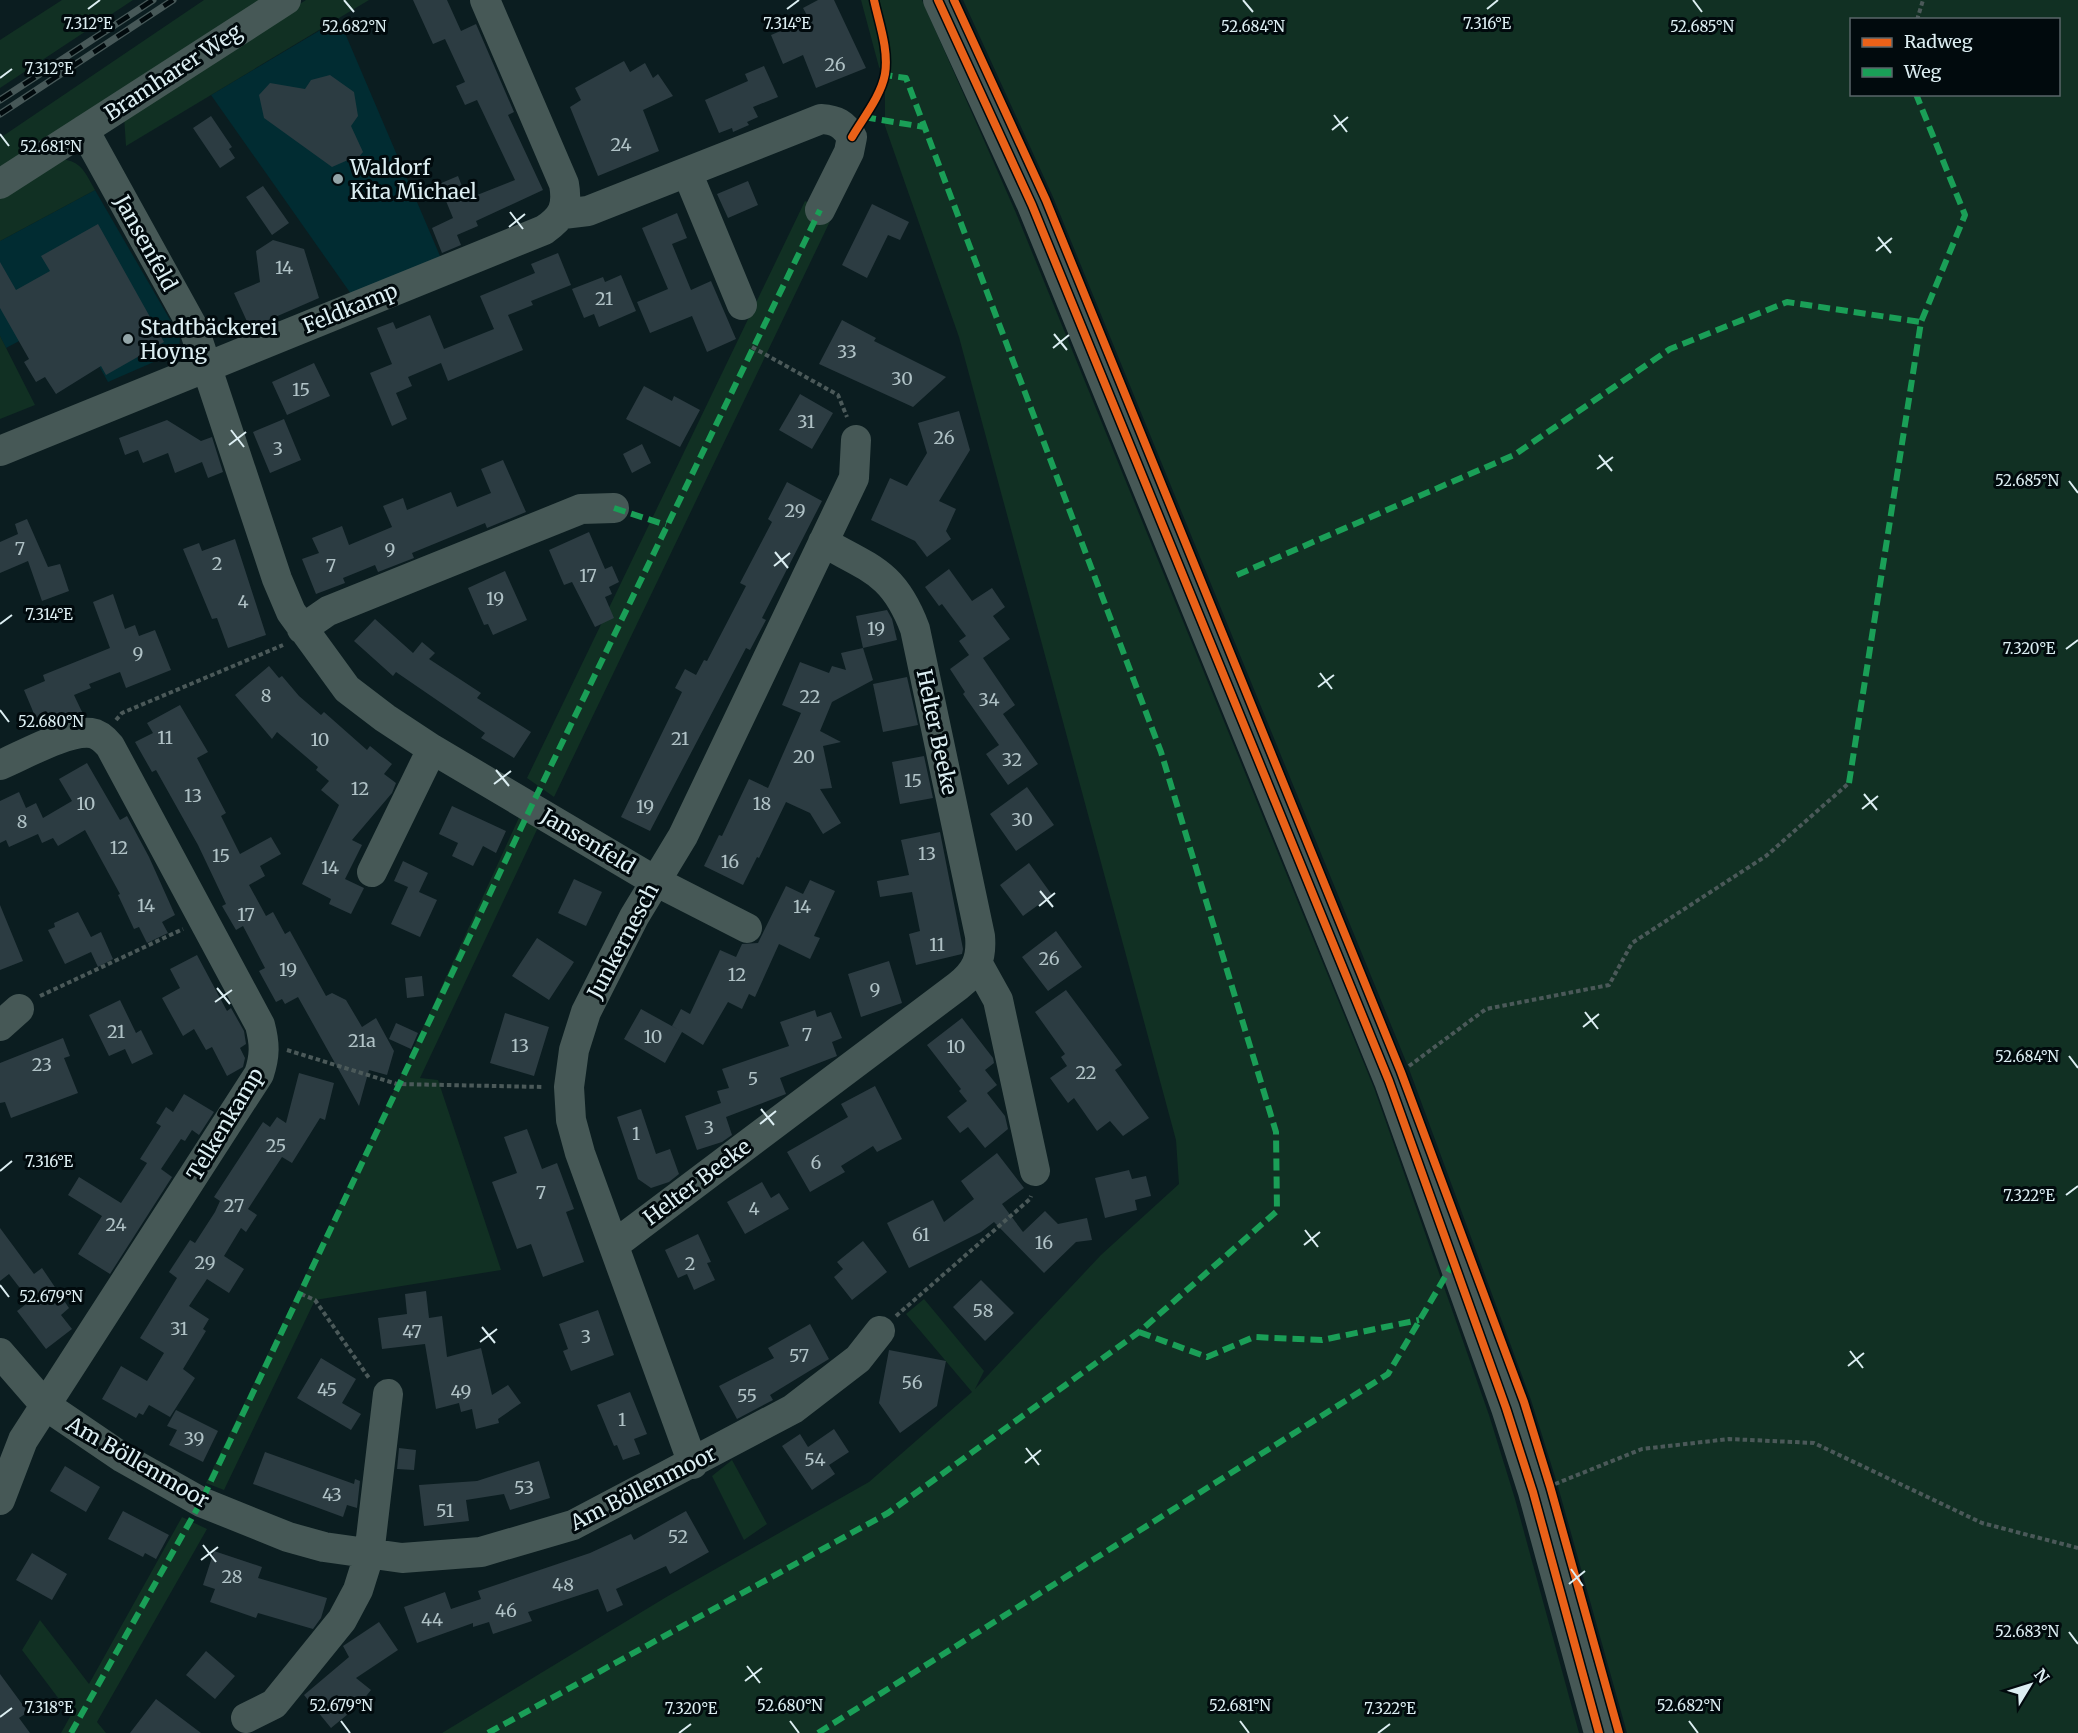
<svg xmlns="http://www.w3.org/2000/svg" width="2078" height="1733" font-family="Merriweather,serif">
  <rect width="100%" height="100%" fill="#0b1d20"/>
  <path fill="#012c32" d="M339 19 443 263 356 301 211 95Z
    M95 190 180 337 179 351 108 382 70 314 6 348 0 336V241Z"/>
  <path fill="#113023" fill-rule="evenodd" d="M62 0H133L0 88V40Z
    M204 0H267L0 174V138Z
    M306 0H369L126 146 124 116Z
    M861 0H922L1016 213 1374 1088 1489 1415 1515 1499 1579 1733H442L668 1596 869 1482 972 1392 906 1314 924 1299 984 1371 975 1389 1101 1255 1179 1184 1176 1140 959 337 885 126V75L879 67Z
    M963 0H2078V1733H1627L1557 1483 1531 1400 1409 1069 1053 197ZM1852 20H2058V94H1852Z
    M56 159C80 159 84 170 95 190L0 241V196Z
    M805 201 833 215 554 797 527 778Z
    M0 336 35 405 0 419Z
    M522 811 541 821 420 1078 438 1080 501 1270 315 1300 224 1490 206 1483 397 1084Z
    M732 1460 767 1524 744 1540 712 1476Z
    M182 1517 207 1529 97 1722 106 1733H61L71 1715 22 1650 40 1620 89 1684Z"/>
  <path fill="#2c3c42" d="M413 0H447L461 31 476 24 514 112 508 115 543 190 476 221 478 226 457 235 461 245 442 253 432 228 453 218 439 184 458 176 467 199 515 180 477 100 465 105 456 86 465 82 445 39 433 44Z
    M818 0H834L866 68 816 88 803 55 783 64 771 35 809 19 803 8Z
    M624 61 630 72 645 63 653 78 658 74 673 96 643 110 659 151 598 176 570 107 581 100 575 88Z
    M764 66 778 97 753 107 758 117 747 122 749 125 733 132 732 128 719 133 705 100 748 81 745 74Z
    M330 75 354 92 358 116 351 126 363 152 353 164 348 160 332 167 264 118 259 95 270 83 305 89 311 80Z
    M211 116 232 147 229 149 235 158 220 168 193 128Z
    M748 181 758 205 728 218 717 194Z
    M263 186 289 223 272 235 246 197Z
    M872 204 909 222 900 240 888 235 867 278 842 265Z
    M677 213 687 238 672 244 691 290 711 281 736 339 707 352 692 316 650 333 637 302 668 289 642 228Z
    M98 224 164 342 106 375 101 366 56 394 45 377 36 382 24 362 29 359 0 308V262L16 290 50 271 41 256Z
    M273 240 304 249 319 298 250 328 234 293 260 282 256 251Z
    M558 253 571 285 531 301 533 305 508 315 523 350 448 381 441 363 408 377 412 386 396 393 407 419 392 426 370 373 392 364 377 328 393 322 396 329 430 315 444 349 494 329 480 296 535 273 531 264Z
    M621 275 636 311 599 327 594 314 584 318 572 289 603 277 605 282Z
    M842 320 876 338 874 341 946 377 913 407 819 364Z
    M314 363 330 396 287 415 272 382Z
    M644 386 672 401 674 396 700 410 680 447 626 419Z
    M800 394 833 413 812 449 779 430Z
    M959 411 970 450 939 501 956 509 946 531 951 539 927 557 915 541 871 520 890 478 907 486 927 453 918 423Z
    M284 419 301 460 270 473 253 432Z
    M167 420 201 441 212 437 223 472 208 478 202 462 175 473 168 453 143 463 138 450 125 455 119 438Z
    M642 444 651 463 632 473 623 454Z
    M503 460 526 512 487 528 485 523 412 553 414 558 378 572 375 565 343 578 345 583 316 594 302 559 319 553 312 538 342 526 349 545 392 527 383 506 403 498 407 510 451 492 457 507 491 493 481 469Z
    M787 482 822 501 762 618 766 620 750 650 746 648 650 831 621 817 682 692 675 688 685 669 696 675 704 660 707 661 746 586 740 583 772 522 768 519Z
    M27 519 48 567 60 564 69 591 42 601 28 561 0 573V542L18 534 15 524Z
    M589 532 605 569 612 566 619 582 609 587 612 594 605 597 614 618 595 627 572 582 564 585 549 550Z
    M235 539 266 635 228 648 217 618 212 619 183 549 199 543 202 551Z
    M949 569 972 601 992 588 1005 607 993 616 1010 639 983 658 1015 705 1003 714 1038 764 1008 785 986 754 999 745 963 694 965 692 950 669 969 655 959 641 966 636 942 604 939 606 925 587Z
    M505 571 527 620 493 635 488 624 484 625 468 588Z
    M113 594 125 629 135 625 139 636 155 630 171 670 126 688 120 672 89 684 91 688 74 695 83 714 40 728 24 690 45 681 43 675 110 648 93 602Z
    M887 610 892 619 897 640 863 648 856 616Z
    M375 619 413 653 422 642 435 653 429 659 481 693 477 698 531 732 514 758 481 738 485 733 396 672 393 676 354 641Z
    M863 648 873 680 832 702 820 731 841 742 823 746 832 788 820 789 841 823 823 834 810 813 786 802 759 858 757 857 743 885 704 866 719 835 722 836 749 779 768 788 801 713 782 705 800 662 829 673 832 666 846 670 841 653Z
    M269 666 279 678 282 676 299 696 321 715 324 712 367 750 370 746 392 764 384 774 396 783 392 793 352 840 362 845 345 879 364 888 351 914 329 904 331 899 302 884 339 805 321 790 329 781 316 770 318 767 277 732 272 739 235 695Z
    M907 677 918 725 883 732 873 684Z
    M180 705 208 752 197 758 226 813 221 816 240 854 271 837 281 854 260 866 265 876 249 885 266 916 273 912 285 934 290 931 326 996 332 993 346 1000 362 1027 376 1018 394 1051 387 1075 369 1070 359 1106 298 997 285 1004 282 999 276 1002 259 971 265 968 243 926 236 930 222 906 226 904 198 845 156 770 152 772 135 742 153 733 147 723Z
    M924 756 933 798 900 804 892 762Z
    M87 763 120 820 127 816 149 857 175 915 162 922 168 933 147 943 139 927 134 929 118 895 120 894 85 830 58 846 53 838 42 843 38 834 9 847 6 840 0 843V801L19 792 26 808 36 803 43 818 72 801 59 779Z
    M1027 787 1054 825 1016 851 990 814Z
    M452 806 506 831 496 853 483 846 473 866 452 856 458 843 439 834Z
    M940 832 963 949 962 954 916 965 909 934 920 931 912 892 880 897 877 881 909 875 901 840Z
    M403 861 428 873 419 892 437 900 420 937 391 924 408 887 394 881Z
    M1029 863 1052 895 1023 916 1000 885Z
    M574 879 602 892 586 926 558 913Z
    M810 880 835 891 814 936 820 938 810 959 779 944 755 997 749 994 742 1009 728 1002 703 1045 682 1032 665 1063 624 1039 641 1009 679 1030 672 1026 681 1009 690 1014 720 950 736 957 742 944 758 943 786 886 803 894Z
    M0 905 23 961 0 970Z
    M78 912 91 937 101 932 113 959 98 967 91 952 65 964 48 930 55 927 54 923Z
    M1056 931 1082 967 1048 991 1022 957Z
    M537 938 574 962 549 1000 512 976Z
    M197 955 227 1011 231 1008 244 1031 246 1044 240 1048 245 1058 243 1067 227 1076 212 1047 206 1050 194 1029 183 1036 162 998 180 988 170 969Z
    M889 961 902 1003 861 1017 848 974Z
    M422 976 424 996 407 998 405 978Z
    M1066 990 1122 1065 1115 1070 1149 1118 1123 1136 1110 1121 1097 1131 1074 1098 1068 1103 1050 1078 1067 1066 1061 1057 1065 1054 1035 1012Z
    M120 1000 136 1033 141 1030 153 1054 132 1064 125 1049 109 1056 89 1015Z
    M815 1010 817 1017 831 1012 842 1038 832 1042 837 1056 780 1078 786 1094 726 1117 732 1135 722 1142 697 1150 685 1116 721 1103 717 1091 729 1088 722 1069 789 1046 780 1022Z
    M505 1013 549 1027 534 1076 490 1063Z
    M962 1018 993 1058 994 1063 985 1070 997 1085 987 1093 1005 1116 1008 1129 985 1148 968 1127 960 1133 947 1117 967 1101 959 1091 961 1089 927 1045Z
    M396 1023 418 1033 411 1049 389 1039Z
    M63 1038 70 1056 64 1058 78 1093 11 1118 5 1102 0 1103V1063Z
    M299 1073 334 1083 325 1120 320 1118 292 1163 282 1157 248 1209 257 1215 246 1232 241 1228 224 1256 244 1269 229 1293 207 1279 189 1306 209 1319 203 1329 206 1331 183 1369 195 1378 170 1417 149 1405 143 1415 139 1413 136 1418 102 1399 121 1366 147 1381 164 1353 140 1338 177 1278 169 1272 190 1240 195 1243 215 1212 220 1201 214 1197 263 1122 270 1127 277 1117 286 1123Z
    M875 1086 902 1139 877 1152 873 1146 841 1166 845 1172 810 1192 787 1152 848 1117 841 1104Z
    M184 1094 214 1112 199 1135 192 1130 185 1141 181 1139 161 1169 172 1177 110 1274 78 1254 102 1216 68 1195 79 1177 121 1203 147 1163 140 1159 161 1126 156 1123 166 1107 173 1112Z
    M641 1109 656 1154 670 1149 679 1174 669 1182 651 1188 638 1179 617 1117Z
    M527 1129 542 1169 557 1163 574 1209 566 1212 584 1262 543 1277 531 1244 517 1249 492 1182 517 1173 504 1137Z
    M997 1153 1024 1188 1002 1204 1023 1232 1045 1211 1058 1224 1087 1218 1092 1240 1076 1242 1044 1273 994 1222 981 1232 909 1268 887 1223 933 1200 944 1222 974 1199 961 1181Z
    M1129 1170 1132 1179 1146 1176 1151 1196 1135 1200 1137 1210 1105 1218 1095 1178Z
    M762 1182 771 1198 779 1193 789 1209 745 1234 727 1202Z
    M0 1228 34 1274 42 1268 69 1308 61 1315 72 1329 46 1349 17 1311 30 1301 9 1274 0 1281Z
    M698 1234 711 1262 707 1263 715 1280 694 1290 687 1274 678 1278 665 1250Z
    M863 1241 887 1272 852 1300 834 1277 843 1269 837 1262Z
    M981 1280 1014 1313 985 1341 953 1307Z
    M426 1291 429 1318 442 1316 447 1357 481 1348 492 1395 508 1385 521 1403 498 1419 499 1423 476 1429 472 1409 461 1412 459 1403 436 1409 425 1344 382 1349 378 1318 407 1314 405 1294Z
    M598 1310 614 1355 571 1371 563 1351 568 1349 559 1324Z
    M810 1324 829 1359 770 1395 773 1400 737 1419 719 1386 774 1358 768 1348Z
    M889 1350 946 1361 937 1406 900 1433 879 1403Z
    M321 1358 356 1379 342 1403 361 1414 351 1430 297 1398Z
    M630 1392 647 1434 634 1439 640 1454 623 1460 617 1445 614 1446 597 1405Z
    M176 1410 218 1431 203 1462 169 1445 177 1430 167 1426Z
    M834 1429 849 1452 829 1465 835 1474 812 1490 782 1446 800 1434 808 1447Z
    M399 1448 416 1450 414 1470 397 1469Z
    M265 1452 354 1484 355 1479 360 1481 357 1508 347 1505 343 1517 253 1484Z
    M539 1461 550 1498 510 1510 504 1494 466 1500 469 1521 424 1526 419 1485 477 1481Z
    M65 1466 100 1487 86 1512 50 1491Z
    M123 1511 169 1535 156 1559 145 1553 143 1557 108 1539Z
    M686 1511 709 1552 670 1574 666 1566 616 1589 623 1605 607 1612 598 1589 528 1612 532 1621 493 1634 489 1622 473 1627V1623L417 1643 404 1607 445 1592 451 1609 481 1599 478 1591 590 1553 631 1534 634 1540Z
    M214 1551 262 1567 258 1578 327 1598 321 1618 313 1629 258 1613 256 1618 210 1602 215 1589 203 1585Z
    M32 1553 67 1574 52 1600 16 1580Z
    M379 1622 398 1650 356 1678 371 1690 359 1705 331 1728 304 1695 349 1657 343 1646Z
    M206 1651 235 1676 215 1699 186 1675Z
    M0 1674 28 1712 19 1718 30 1733H0Z
    M156 1699 201 1733H130Z"/>
  <g fill="none" stroke-linecap="round" stroke-linejoin="round">
    <path stroke="#4b5959" stroke-width="4" stroke-dasharray="4.5 3" stroke-linecap="butt" d="M1917 20 1923 0
      M752 347 838 395 847 417
      M116 720 122 713 283 645
      M40 996 183 929
      M287 1050 397 1084 544 1087
      M1409 1066 1486 1009 1609 985 1632 943 1766 856 1849 783
      M301 1294 315 1300 369 1378
      M896 1316 1030 1199 1031 1196
      M1555 1484 1642 1449 1729 1439 1814 1443 1982 1523 2078 1548"/>
    <path stroke="#465856" stroke-width="30" d="M938 0 1032 205 1389 1081 1506 1408 1533 1492 1599 1733
      M84 130 194 329 277 579 291 612 347 689 385 718 432 749 655 881 747 928
      M687 172 742 305
      M0 184 286 0
      M563 214 588 211 821 119C837 120 843 124 852 137L849 152 820 210
      M0 451 544 230C563 217 568 207 564 184L485 0
      M302 629 328 611 581 509 614 508
      M0 765C22 756 67 730 91 733 99 734 105 740 110 746L260 1025C265 1044 265 1056 259 1074L23 1440 0 1500
      M372 872 432 749
      M978 964 998 1000 1035 1171
      M0 1026 19 1009
      M614 1245 958 986C976 972 982 959 980 936L915 629C894 573 871 569 823 542
      M0 1353 45 1405 123 1458 201 1502 288 1537 324 1547 402 1558 481 1552 573 1525 793 1409 858 1359 880 1331
      M693 1464 580 1153 571 1120 569 1087 574 1050 586 1012 634 917 683 836 854 478 856 440
      M246 1718 274 1704 342 1620 358 1590 369 1555 388 1394"/>
    <g stroke="#475858" stroke-width="7">
      <path id="rail" d="M0 100 153 0
        M0 114 173 0"/>
    </g>
    <use href="#rail" stroke="#010a0d" stroke-width="4.5" stroke-dasharray="14" stroke-linecap="butt"/>
    <path stroke="#1a9f57" stroke-width="6" stroke-dasharray="12 6" stroke-linecap="butt" d="M864 117 924 127
      M614 508 666 525
      M1237 575 1514 455 1670 349 1787 302 1921 322
      M1849 783 1921 322 1965 215 1916 94
      M1139 1332 1207 1357 1254 1337 1322 1340 1419 1320
      M71 1733 201 1502 531 807 820 210
      M488 1733 888 1513 1139 1332 1277 1211 1276 1132 1161 752 906 78 885 75
      M818 1733 1388 1374 1455 1260"/>
    <g stroke="#010a0d" stroke-width="11">
      <path id="cycleway" d="M938 0 1032 205 1389 1081 1506 1408 1533 1492 1599 1733
        M954 0 1046 200 1401 1072 1524 1402 1550 1486 1619 1733
        M852 137C863 118 881 96 885 74 889 50 879 23 874 0"/>
    </g>
    <use href="#cycleway" stroke="#ea6118" stroke-width="8"/>
  </g>
  <path fill="none" stroke="#dceef2" stroke-width="2" d="M344 0 354 12M1243 0 1253 12M1693 0 1702 12M88 9 100 0M787 9 799 0M1487 9 1498 0M0 78 12 69M1334 115 1347 132M1332 130 1348 117M0 134 9 146M510 212 523 229M509 227 525 214M1878 237 1891 253M1876 251 1892 238M1054 334 1067 350M1053 348 1069 335M231 430 244 447M229 445 246 432M1599 455 1612 471M1597 469 1613 457M2069 481 2078 493M775 552 788 568M774 566 790 553M0 624 12 615M2066 649 2078 640M1320 673 1332 689M1318 687 1334 675M0 710 9 722M496 770 509 786M494 784 511 771M1864 794 1877 810M1862 809 1878 796M1040 891 1053 907M1039 906 1055 893M217 988 230 1004M215 1002 232 990M1585 1012 1598 1029M1583 1027 1599 1014M2069 1056 2078 1068M761 1109 774 1125M760 1124 776 1111M0 1171 12 1161M2066 1195 2078 1186M1305 1230 1318 1247M1304 1245 1320 1232M0 1285 9 1297M482 1327 495 1343M480 1342 497 1329M1850 1351 1863 1368M1848 1366 1864 1353M1026 1448 1039 1465M1025 1463 1041 1450M203 1545 216 1562M201 1560 218 1547M1571 1569 1583 1586M1569 1584 1585 1571M2069 1632 2078 1644M747 1666 760 1683M745 1681 762 1668M0 1717 12 1708M341 1721 350 1733M790 1721 799 1733M1240 1721 1249 1733M1689 1721 1698 1733M679 1733 691 1724M1378 1733 1390 1724"/>
  <g fill="#93a5a8" stroke="#010a0d" stroke-width="2">
    <circle cx="338" cy="179" r="6"/>
    <circle cx="128" cy="339" r="6"/>
  </g>
  <g text-anchor="middle" dominant-baseline="central" stroke-width="6" stroke-linejoin="round" paint-order="stroke">
    <g font-size="18" fill="#b0c2c6">
      <text x="835" y="64">26</text>
      <text x="621" y="144">24</text>
      <text x="284" y="267">14</text>
      <text x="604" y="298">21</text>
      <text x="847" y="351">33</text>
      <text x="902" y="378">30</text>
      <text x="301" y="389">15</text>
      <text x="806" y="421">31</text>
      <text x="944" y="437">26</text>
      <text x="278" y="448">3</text>
      <text x="795" y="510">29</text>
      <text x="20" y="548">7</text>
      <text x="390" y="549">9</text>
      <text x="217" y="563">2</text>
      <text x="331" y="565">7</text>
      <text x="588" y="575">17</text>
      <text x="495" y="598">19</text>
      <text x="243" y="601">4</text>
      <text x="876" y="628">19</text>
      <text x="138" y="653">9</text>
      <text x="266" y="695">8</text>
      <text x="810" y="696">22</text>
      <text x="989" y="699">34</text>
      <text x="165" y="737">11</text>
      <text x="680" y="738">21</text>
      <text x="320" y="739">10</text>
      <text x="804" y="756">20</text>
      <text x="1012" y="759">32</text>
      <text x="913" y="780">15</text>
      <text x="360" y="788">12</text>
      <text x="193" y="795">13</text>
      <text x="86" y="803">10</text>
      <text x="762" y="803">18</text>
      <text x="645" y="806">19</text>
      <text x="1022" y="819">30</text>
      <text x="22" y="821">8</text>
      <text x="119" y="847">12</text>
      <text x="927" y="853">13</text>
      <text x="221" y="855">15</text>
      <text x="730" y="861">16</text>
      <text x="330" y="867">14</text>
      <text x="146" y="905">14</text>
      <text x="802" y="906">14</text>
      <text x="246" y="914">17</text>
      <text x="937" y="944">11</text>
      <text x="1049" y="958">26</text>
      <text x="288" y="969">19</text>
      <text x="737" y="974">12</text>
      <text x="875" y="989">9</text>
      <text x="116" y="1031">21</text>
      <text x="807" y="1034">7</text>
      <text x="653" y="1036">10</text>
      <text x="362" y="1040">21a</text>
      <text x="520" y="1045">13</text>
      <text x="956" y="1046">10</text>
      <text x="42" y="1064">23</text>
      <text x="1086" y="1072">22</text>
      <text x="753" y="1078">5</text>
      <text x="709" y="1127">3</text>
      <text x="636" y="1133">1</text>
      <text x="276" y="1145">25</text>
      <text x="816" y="1162">6</text>
      <text x="541" y="1192">7</text>
      <text x="234" y="1205">27</text>
      <text x="754" y="1208">4</text>
      <text x="116" y="1224">24</text>
      <text x="921" y="1234">61</text>
      <text x="1044" y="1242">16</text>
      <text x="205" y="1262">29</text>
      <text x="690" y="1263">2</text>
      <text x="983" y="1310">58</text>
      <text x="179" y="1328">31</text>
      <text x="412" y="1331">47</text>
      <text x="586" y="1336">3</text>
      <text x="799" y="1355">57</text>
      <text x="912" y="1382">56</text>
      <text x="327" y="1389">45</text>
      <text x="461" y="1391">49</text>
      <text x="747" y="1395">55</text>
      <text x="622" y="1419">1</text>
      <text x="194" y="1438">39</text>
      <text x="815" y="1459">54</text>
      <text x="524" y="1487">53</text>
      <text x="332" y="1494">43</text>
      <text x="445" y="1510">51</text>
      <text x="678" y="1536">52</text>
      <text x="232" y="1576">28</text>
      <text x="563" y="1584">48</text>
      <text x="506" y="1610">46</text>
      <text x="432" y="1619">44</text>
    </g>
    <g font-size="21" fill="#dceef2" stroke="#010a0d">
      <text transform="translate(173 72) rotate(-33)">Bramharer Weg</text>
      <text transform="translate(146 243) rotate(61)">Jansenfeld</text>
      <text transform="translate(350 308) rotate(-22)">Feldkamp</text>
      <text transform="translate(937 732) rotate(78)">Helter Beeke</text>
      <text transform="translate(588 841) rotate(31)">Jansenfeld</text>
      <text transform="translate(623 941) rotate(-62)">Junkernesch</text>
      <text transform="translate(225 1124) rotate(-59)">Telkenkamp</text>
      <text transform="translate(697 1182) rotate(-37)">Helter Beeke</text>
      <text transform="translate(138 1462) rotate(30)">Am Böllenmoor</text>
      <text transform="translate(643 1488) rotate(-27)">Am Böllenmoor</text>
    </g>
    <g font-size="21" fill="#dceef2" stroke="#010a0d" text-anchor="start">
      <text x="350" y="167">Waldorf<tspan x="350" dy="24">Kita Michael</tspan></text>
      <text x="140" y="327">Stadtbäckerei<tspan x="140" dy="24">Hoyng</tspan></text>
    </g>
  </g>
  <g font-size="15" text-anchor="middle" fill="#dceef2" stroke="#010a0d" stroke-width="6" stroke-linejoin="round" paint-order="stroke">
    <text x="88" y="29">7.312°E</text>
    <text x="787" y="29">7.314°E</text>
    <text x="1487" y="29">7.316°E</text>
    <text x="1702" y="32">52.685°N</text>
    <text x="354" y="32">52.682°N</text>
    <text x="1253" y="32">52.684°N</text>
    <text x="49" y="74">7.312°E</text>
    <text x="51" y="152">52.681°N</text>
    <text x="2027" y="486">52.685°N</text>
    <text x="49" y="620">7.314°E</text>
    <text x="2029" y="654">7.320°E</text>
    <text x="51" y="727">52.680°N</text>
    <text x="2027" y="1062">52.684°N</text>
    <text x="49" y="1167">7.316°E</text>
    <text x="2029" y="1201">7.322°E</text>
    <text x="51" y="1302">52.679°N</text>
    <text x="2027" y="1637">52.683°N</text>
    <text x="341" y="1711">52.679°N</text>
    <text x="790" y="1711">52.680°N</text>
    <text x="1240" y="1711">52.681°N</text>
    <text x="1689" y="1711">52.682°N</text>
    <text x="49" y="1713">7.318°E</text>
    <text x="691" y="1714">7.320°E</text>
    <text x="1390" y="1714">7.322°E</text>
  </g>
  <rect x="1850" y="18" width="210" height="78" fill="#010a0d" stroke="#596569" stroke-width="1.5"/>
  <rect x="1862" y="38" width="30" height="9" fill="#ea6118" stroke="#596569" stroke-width="1.5"/>
  <text x="1904" y="48" font-size="18" fill="#dceef2">Radweg</text>
  <rect x="1862" y="68" width="30" height="9" fill="#1a9f57" stroke="#596569" stroke-width="1.5"/>
  <text x="1904" y="78" font-size="18" fill="#dceef2">Weg</text>
  <g transform="translate(2030 1685) rotate(52)" stroke="#010a0d" stroke-width="4.5" paint-order="stroke">
  <path d="M0-4.5L10 22L0 15L-10 22Z" fill="#dceef2"/>
  <text y="-9" font-size="16" font-weight="bold" text-anchor="middle" fill="#dceef2">N</text>
  </g>
</svg>
